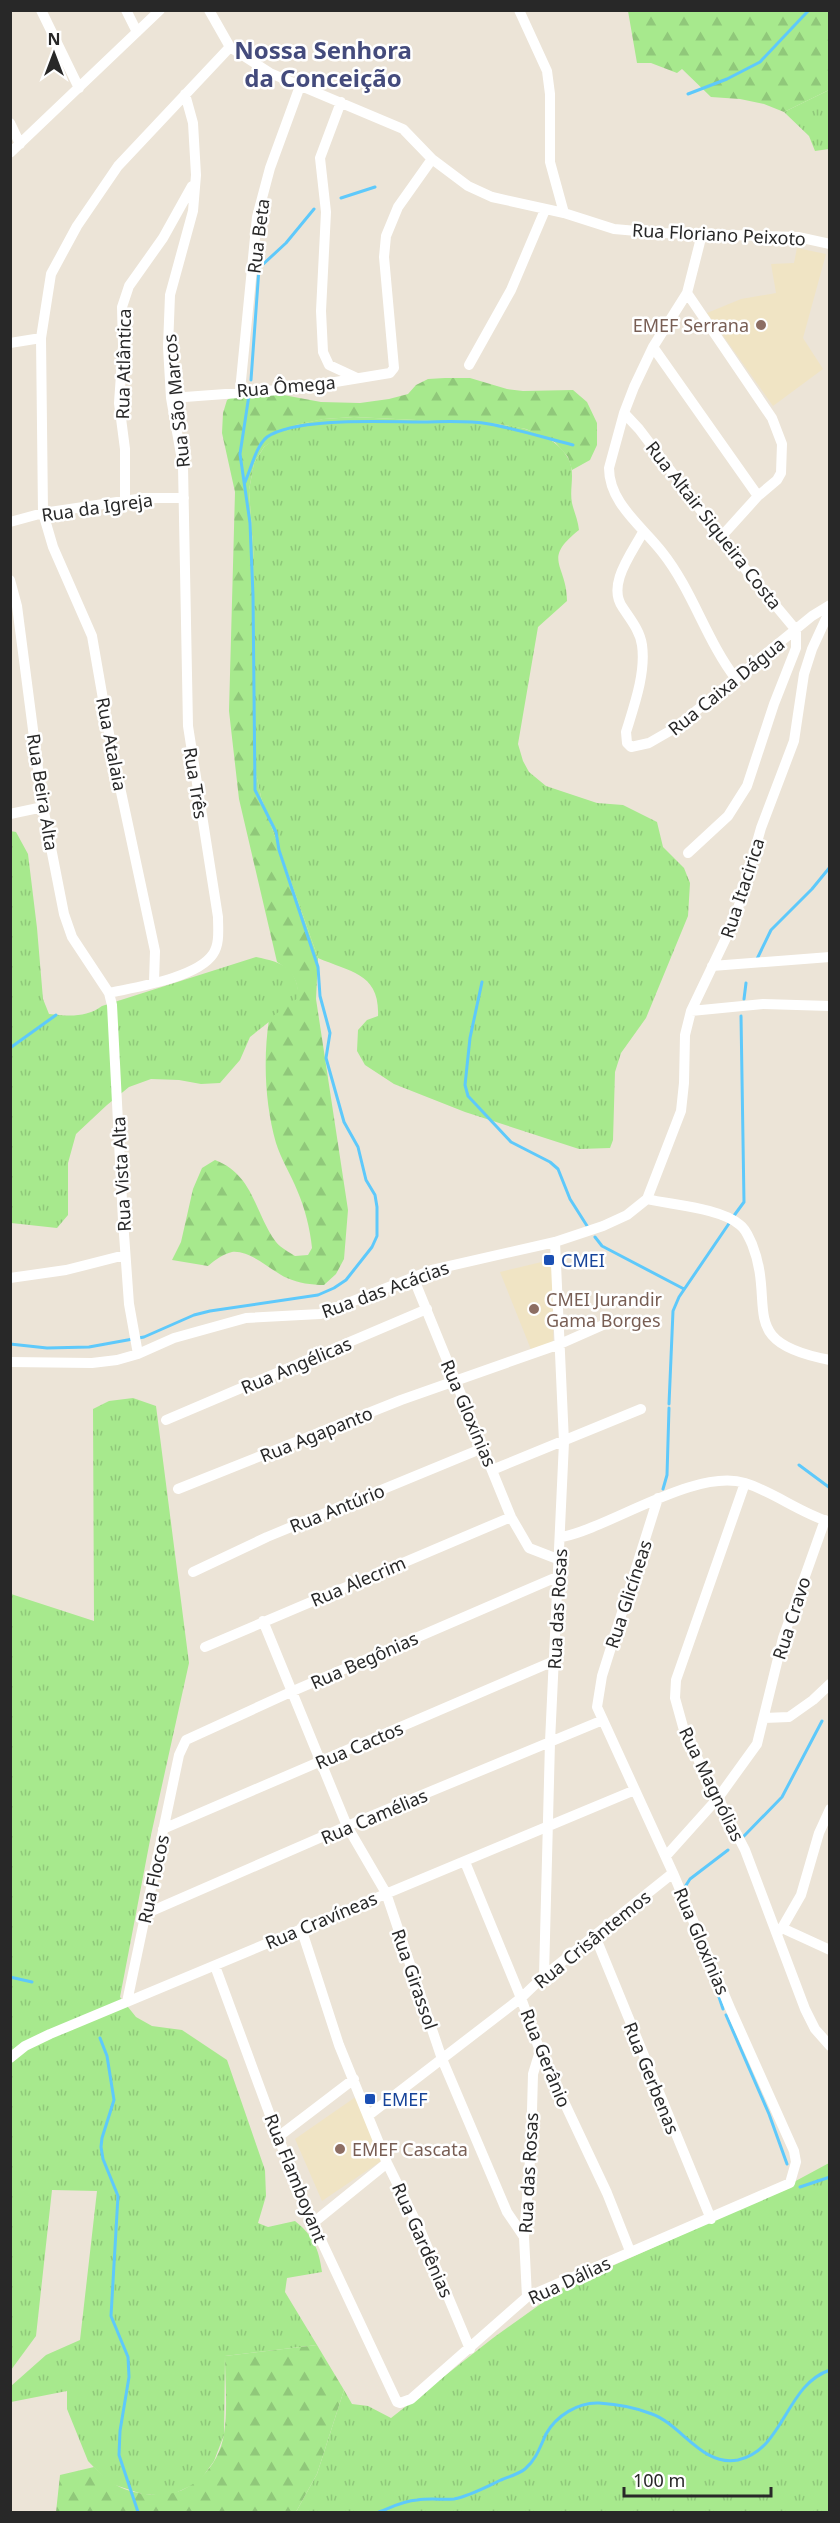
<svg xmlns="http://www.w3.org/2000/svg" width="840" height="2523" font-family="'Noto Sans',sans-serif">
  <defs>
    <pattern id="grass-tufts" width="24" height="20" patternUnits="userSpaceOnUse" patternTransform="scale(1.5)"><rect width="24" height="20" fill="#a7e98d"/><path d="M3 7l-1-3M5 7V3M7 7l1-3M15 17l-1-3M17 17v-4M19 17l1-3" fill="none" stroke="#90c87a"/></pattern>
    <pattern id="forest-firs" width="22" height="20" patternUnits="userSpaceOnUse" patternTransform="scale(1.5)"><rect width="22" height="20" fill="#a7e98d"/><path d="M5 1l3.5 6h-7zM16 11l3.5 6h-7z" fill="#90c87a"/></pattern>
  </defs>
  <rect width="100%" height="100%" fill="#ece4d7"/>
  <path fill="#f0e4c4" d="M797 248 826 254 803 338 823 369 773 406 707 313 741 299 776 293 771 264 794 263Z
    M554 1259 553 1346 532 1352 500 1272Z
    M357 2096 384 2159 322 2201 295 2139Z"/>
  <path fill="url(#grass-tufts)" d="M829 90V149L815 151 809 136 784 112Z
    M354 417C381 418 409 420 437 421 475 423 546 419 568 458 576 473 569 488 572 503 574 512 578 520 579 530 541 560 567 564 567 601L538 627 518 744 523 761 529 772 546 786 597 803 623 805 657 822 663 847 684 868 690 883 688 916 646 1018 621 1053 615 1072 613 1140 610 1148 579 1149 465 1112 394 1084 365 1065 357 1051 358 1030 367 1020 378 1016C380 973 350 972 318 958L261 797 255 769 253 665 254 559 249 490 254 463 264 447 277 437 296 425 323 419Z
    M10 831 16 832 28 854 37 928 43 999 49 1014C67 1016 86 1018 102 1006L256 957C284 963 297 967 299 998L250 1037 240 1060 220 1083 201 1084 179 1080 151 1079 129 1087 107 1105 76 1134 68 1163V1215L57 1228 11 1223Z
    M133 1398 156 1406 189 1663 151 1835 120 1997 136 2017 152 2026 182 2030 227 2060 265 2170 266 2196 258 2223 268 2227 295 2221C313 2235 319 2249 322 2272L287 2278 285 2292 317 2345 225 2356 224 2435 214 2461 199 2482 169 2496 142 2494 109 2483 88 2461 67 2409V2391L11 2402V2386L46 2355 80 2340 97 2191 52 2190 36 2336 11 2370V1594L94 1621 93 1409 109 1401Z
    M829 2163V2512H296L317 2474 344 2390 352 2404 368 2406 391 2418 493 2338 563 2288 766 2197Z"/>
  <path fill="url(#forest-firs)" d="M628 11H829V90L784 112 764 104 740 99 711 97 682 69 677 73 651 63H637Z
    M445 378H470L507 389 523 391 573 390 587 402 597 423V445L590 460 572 470 568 457 555 442 526 429 499 424 354 417 324 419 296 425 264 447 254 463 249 490 254 559 253 665 255 769 261 797 318 958 316 999 348 1210 344 1259 336 1274 324 1285C311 1285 299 1283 287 1278 271 1271 251 1250 232 1252 223 1254 215 1260 208 1266L172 1260 181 1242 193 1189 202 1168 215 1160C254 1175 254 1212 276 1242 281 1248 289 1252 295 1256L308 1255 312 1248C310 1229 305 1208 297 1190 291 1175 281 1159 276 1143 265 1104 263 1060 269 1019L298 998C298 979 293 972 277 962L239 799 229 711 235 492 222 433 223 413 227 400 242 391H262L321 402 360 403 389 399 408 394 416 385 428 379Z
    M317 2345 344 2390 317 2474 296 2512H56L60 2475 94 2467C113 2487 128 2493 155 2495 189 2497 219 2468 224 2434 228 2410 225 2380 225 2356Z"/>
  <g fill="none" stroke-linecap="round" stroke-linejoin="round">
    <path stroke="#5ec9fb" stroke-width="3" d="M688 94 727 79 760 62 809 10
      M341 198 375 187
      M251 380 259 268 286 243 314 209
      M245 482C251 469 256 446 267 437 296 417 384 422 420 422 443 422 465 420 489 424 517 429 545 438 573 445
      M757 959 771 930 812 889 830 867
      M482 982 470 1038 465 1085 468 1096 511 1142 550 1162 558 1169 570 1199 589 1229
      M744 999 746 983
      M10 1048 56 1015
      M733 1217 744 1202 741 1016
      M595 1237 602 1246 684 1289
      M10 1344 47 1348 89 1347 144 1337 194 1315 210 1311 318 1295 334 1288 346 1280 372 1247 377 1236V1207L375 1195 366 1180 358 1147 344 1122 326 1058 330 1033 320 996 318 967 279 850 276 832 255 790 253 595 250 523 240 454 249 395
      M669 1404 673 1311 679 1297 730 1222
      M799 1465 830 1488
      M663 1489 667 1475 669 1408
      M744 1836 782 1797 822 1721
      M683 1890 690 1879 728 1850
      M10 1977 32 1982
      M716 1988 723 2009
      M726 2015 769 2114 787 2164
      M100 2038 107 2056 114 2100 102 2138 101 2147 103 2159 118 2196 111 2316 128 2357 129 2377 120 2431 119 2455 138 2512
      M800 2187 830 2177
      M379 2512C392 2507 403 2501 417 2500 430 2498 442 2500 454 2499 470 2496 486 2487 501 2480 508 2477 519 2474 525 2469 536 2460 540 2447 546 2434 556 2416 578 2402 599 2403 615 2404 637 2408 652 2414 682 2425 702 2467 738 2460 785 2449 785 2385 830 2370"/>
    <path stroke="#fff" stroke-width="10" d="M41 10 79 88
      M126 10 137 32
      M209 10 230 47 270 73 403 129 432 159 468 186 492 197 564 213 614 229 660 233 798 237 830 244
      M519 10 547 71 550 94V162L564 213
      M341 102 320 158 326 212 321 311 323 352 329 365 357 378
      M10 123 20 144
      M10 153 160 10
      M702 234 687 293 653 347 634 387 624 413 609 468C609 503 642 526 662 552 693 591 706 640 736 679
      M687 293 772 418 782 444 781 473 777 480 758 496 721 537
      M10 343 41 338
      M653 347 758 496
      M469 365 511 290 545 210
      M240 391 257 217 270 168 300 86
      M171 398 293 389 390 373 394 368 384 257 386 236 398 207 432 159
      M624 413 639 429 746 570 796 630V648L774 704 747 786 728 816 688 853
      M125 502V449L119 403 123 346 122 307 129 286 163 238 192 186
      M10 522 43 513 144 498H184
      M643 532C632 553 606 585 623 608 631 620 640 631 642 645 646 673 634 706 626 732L627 743 631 747 649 743 675 728 812 616 830 605
      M10 580 17 606 43 807 64 914 72 937 109 993 112 1005 123 1220 129 1304 138 1354
      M10 814 43 807
      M712 966 830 957
      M154 982 155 951 111 745 92 636 53 547 43 513 41 338 51 274 77 226 118 166 230 47
      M109 993C136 987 197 978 213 954 220 944 218 929 218 917L188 726 183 466 171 398 168 347 170 295 193 211 196 175 193 123 185 94
      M691 1011 763 1004 830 1006
      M647 1199C672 1205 721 1208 740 1225 746 1229 749 1238 752 1244 777 1307 734 1342 830 1360
      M413 1277 511 1517 529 1548 560 1560
      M10 1278 66 1270 125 1255
      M10 1362 92 1363 117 1360 138 1354 174 1338 246 1318 320 1314 432 1270 555 1242 603 1226 627 1215 647 1199 681 1111 684 1083 685 1035 691 1011 735 919 761 828 794 741 804 674 812 649 830 610
      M166 1420 427 1309
      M492 1470 641 1409
      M745 1483 676 1680 675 1698 685 1734 745 1850 805 2009 815 2029 830 2046
      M178 1489 401 1400 560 1344 603 1325
      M562 1537C611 1527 695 1468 745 1483 774 1492 800 1513 830 1522
      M193 1572 267 1537 483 1448
      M263 1621 347 1826 386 1893 442 2059 507 2212 524 2237
      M205 1647 511 1517
      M764 1718 789 1717 813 1700 830 1684
      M163 1829 554 1661
      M666 1856 718 1798 757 1744 783 1638 825 1520
      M465 1862 521 1998 540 2051 607 2193 630 2251
      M145 1914 347 1826 603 1720
      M301 1928 339 2045 387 2163 421 2232 470 2349
      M782 1928 801 1895 819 1833 830 1809
      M777 1933 782 1928 830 1950
      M595 1936 711 2219
      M215 1966 278 2137 313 2223 397 2402 400 2403 411 2399 527 2297 790 2183 796 2162 794 2151 730 2008 673 1873 597 1707 602 1676 658 1498
      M544 1976 550 1742 564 1442 555 1242
      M127 2002 179 1755 186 1740 293 1691 559 1576
      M10 2058 25 2046 50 2034 635 1790
      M369 2115 521 1998 544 1976 673 1873
      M278 2137 354 2079
      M313 2223 387 2163
      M527 2297 524 2237 531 2147 533 2074 540 2051"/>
  </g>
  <g fill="#8d6e63" stroke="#fff" stroke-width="2">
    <circle cx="761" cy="325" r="6"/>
    <circle cx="534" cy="1309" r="6"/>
    <circle cx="340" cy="2149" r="6"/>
  </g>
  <g fill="#1a4fb4" stroke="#fff" stroke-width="2">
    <rect x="543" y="1254" width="12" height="12" rx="3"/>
    <rect x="364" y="2093" width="12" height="12" rx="3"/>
  </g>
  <g text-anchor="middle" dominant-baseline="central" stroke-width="5" stroke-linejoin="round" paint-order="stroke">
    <g font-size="18" fill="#282828" stroke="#fff">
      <text transform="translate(719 234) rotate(3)">Rua Floriano Peixoto</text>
      <text transform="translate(258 236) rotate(-83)">Rua Beta</text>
      <text transform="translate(123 364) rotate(-89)">Rua Atlântica</text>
      <text transform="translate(286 386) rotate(-5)">Rua Ômega</text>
      <text transform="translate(176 401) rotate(-96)">Rua São Marcos</text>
      <text transform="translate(97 507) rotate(-8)">Rua da Igreja</text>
      <text transform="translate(714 525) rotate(52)">Rua Altair Siqueira Costa</text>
      <text transform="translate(726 686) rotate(-39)">Rua Caixa Dágua</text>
      <text transform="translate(112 744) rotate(79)">Rua Atalaia</text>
      <text transform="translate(196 783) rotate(81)">Rua Três</text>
      <text transform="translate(43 792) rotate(81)">Rua Beira Alta</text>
      <text transform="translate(742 888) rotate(-72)">Rua Itacirica</text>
      <text transform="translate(121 1174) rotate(-93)">Rua Vista Alta</text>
      <text transform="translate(385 1289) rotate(-20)">Rua das Acácias</text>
      <text transform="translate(296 1365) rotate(-23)">Rua Angélicas</text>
      <text transform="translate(469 1413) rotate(67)">Rua Gloxínias</text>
      <text transform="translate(316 1434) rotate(-22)">Rua Agapanto</text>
      <text transform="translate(337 1508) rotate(-22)">Rua Antúrio</text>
      <text transform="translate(358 1581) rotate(-23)">Rua Alecrim</text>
      <text transform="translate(628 1594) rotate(-72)">Rua Glicíneas</text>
      <text transform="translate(557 1609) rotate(-87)">Rua das Rosas</text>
      <text transform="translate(791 1618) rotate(-72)">Rua Cravo</text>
      <text transform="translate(364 1660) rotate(-24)">Rua Begônias</text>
      <text transform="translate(359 1745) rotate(-23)">Rua Cactos</text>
      <text transform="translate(712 1784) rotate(64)">Rua Magnólias</text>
      <text transform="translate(374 1816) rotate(-23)">Rua Camélias</text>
      <text transform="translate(153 1879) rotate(-78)">Rua Flocos</text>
      <text transform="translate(321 1920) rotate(-23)">Rua Cravíneas</text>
      <text transform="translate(592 1939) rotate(-39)">Rua Crisântemos</text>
      <text transform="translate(702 1941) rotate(67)">Rua Gloxínias</text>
      <text transform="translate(415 1979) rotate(71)">Rua Girassol</text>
      <text transform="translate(546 2058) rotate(68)">Rua Gerânio</text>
      <text transform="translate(652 2078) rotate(68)">Rua Gerbenas</text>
      <text transform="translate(528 2173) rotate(-87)">Rua das Rosas</text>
      <text transform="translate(296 2178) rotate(68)">Rua Flamboyant</text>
      <text transform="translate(423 2240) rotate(66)">Rua Gardênias</text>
      <text transform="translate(569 2280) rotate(-25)">Rua Dálias</text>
    </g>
    <g font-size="18" fill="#785e54" stroke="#fff" text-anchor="start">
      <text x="749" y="325" text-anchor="end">EMEF Serrana</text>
      <text x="546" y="1299">CMEI Jurandir<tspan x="546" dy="21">Gama Borges</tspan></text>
      <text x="352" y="2149">EMEF Cascata</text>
    </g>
    <g font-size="18" fill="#164399" stroke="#fff" text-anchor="start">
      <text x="561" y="1260">CMEI</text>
      <text x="382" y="2099">EMEF</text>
    </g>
    <g font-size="24" font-weight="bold" fill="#444b7c" stroke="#fff">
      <text x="323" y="49">Nossa Senhora<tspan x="323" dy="28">da Conceição</tspan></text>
    </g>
  </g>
  <rect width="840" height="2523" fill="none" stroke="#282828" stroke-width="24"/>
  <g transform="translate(54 54)" stroke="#ffffff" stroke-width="4.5" paint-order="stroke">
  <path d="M0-4.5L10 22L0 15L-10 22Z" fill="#282828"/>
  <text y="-9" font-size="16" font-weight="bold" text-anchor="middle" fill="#282828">N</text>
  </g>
  <path d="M624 2487v9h147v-9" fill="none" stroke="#282828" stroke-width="3"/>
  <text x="633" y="2487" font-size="18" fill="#282828" stroke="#ffffff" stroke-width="4.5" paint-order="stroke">100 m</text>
</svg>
